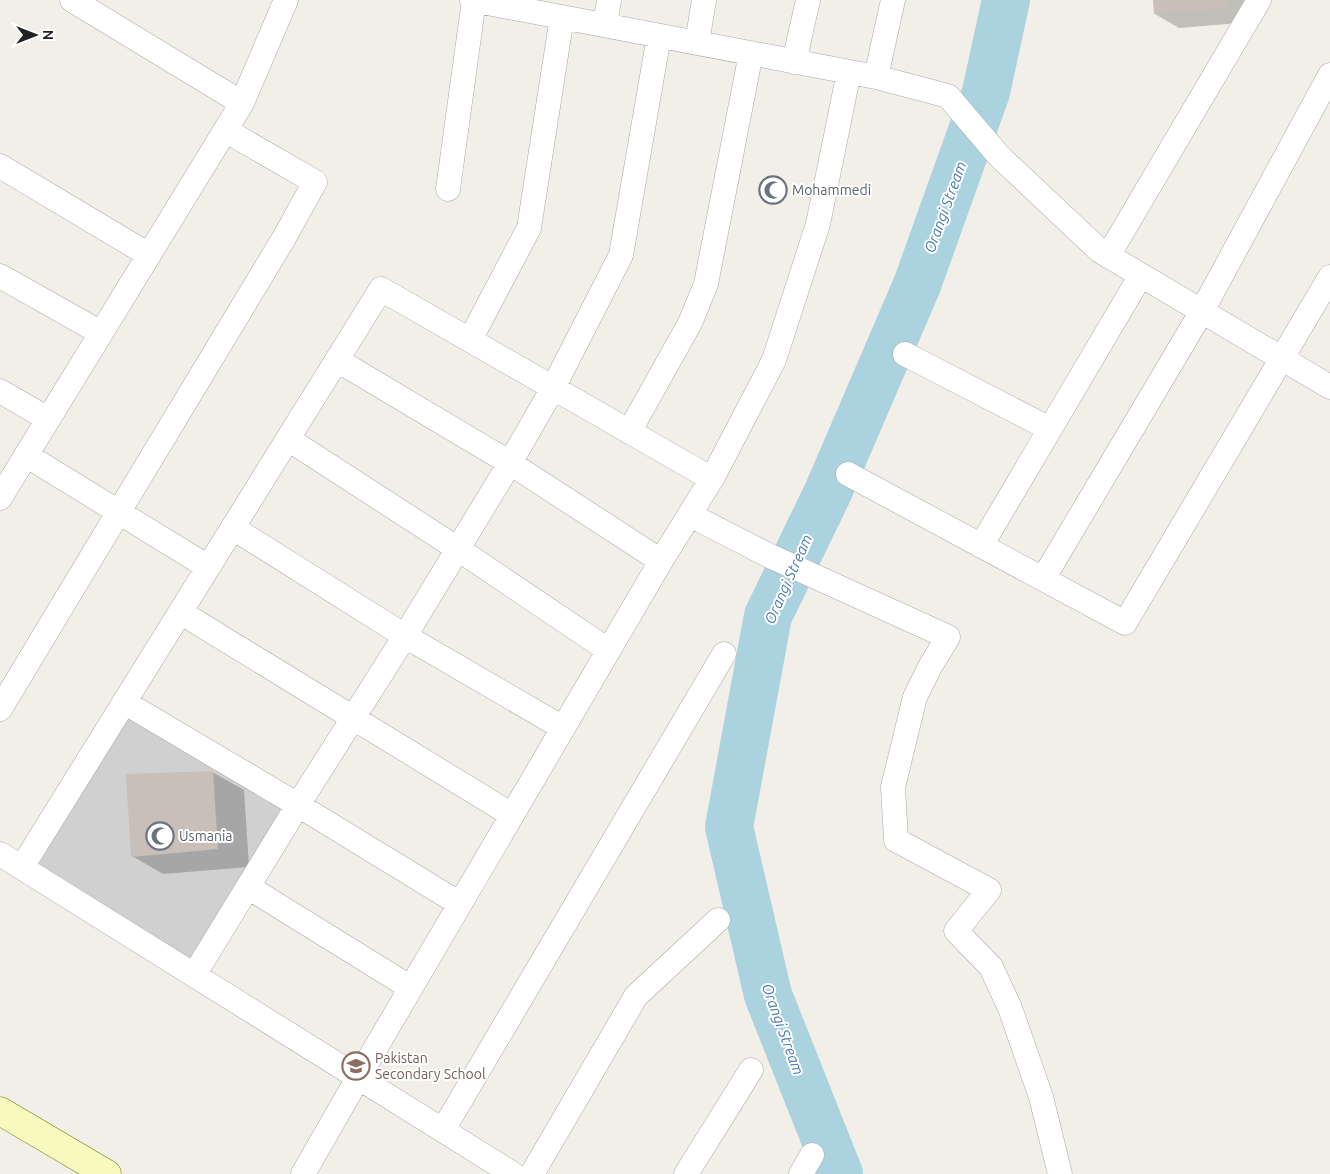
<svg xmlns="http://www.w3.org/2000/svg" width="1330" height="1174" font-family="Ubuntu,sans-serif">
  <rect width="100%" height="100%" fill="#f2efe9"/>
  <path fill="#d0d0d0" d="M124 702 298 805 194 975 22 867Z"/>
  <path fill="#0003" d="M1154 0H1251L1252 22 1179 28 1155 14Z
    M212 772 244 790 249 867 163 874 132 856Z"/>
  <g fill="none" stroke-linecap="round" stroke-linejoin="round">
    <path stroke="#aad3df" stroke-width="48" d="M839 1174 768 995 729 827 768 616 828 492 917 285 986 92 1006 0"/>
  </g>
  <path fill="#c7bfb8" d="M1153 0H1228L1229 9 1154 14Z
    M213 771 218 849 131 857 126 774Z"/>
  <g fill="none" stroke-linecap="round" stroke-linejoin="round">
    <g stroke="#a9a9a9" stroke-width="25">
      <path id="street" d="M72 0 242 103
        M472 0 876 77 948 96 999 156 1100 251 1330 387
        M605 25 609 0
        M697 43 704 0
        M794 62 808 0
        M876 77 893 0
        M0 166 149 255
        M448 189 474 0
        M1108 256 1259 0
        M0 276 101 333
        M470 340 529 228 562 17
        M905 354 1050 429
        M337 360 510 463 661 561
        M0 391 48 419
        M629 432 690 323 706 284 751 53
        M288 439 458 549 608 650
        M26 455 208 567
        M848 474 1125 623 1330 277
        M0 498 242 103 286 0
        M690 515 770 556 948 637 931 665 915 697 893 787 896 840 989 890 956 931 991 967 1010 1008 1041 1097 1060 1174
        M233 528 405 636 563 728
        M981 546 1141 275
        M1043 579 1202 311 1330 75
        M180 612 512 815
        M124 702 298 805 460 904
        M0 709 284 238 315 182 225 130
        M0 854 513 1174
        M22 867 381 289 712 479
        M248 887 411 988
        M194 975 298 805 405 636 510 463 553 388 621 255 659 36
        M443 1130 724 654
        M303 1174 358 1078 661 561 714 475 774 360 818 224 849 72
        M532 1174 636 996 718 920
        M686 1174 751 1070
        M801 1174 812 1155"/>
    </g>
    <g stroke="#707d05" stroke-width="29">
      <path id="secondary" d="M0 1111 107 1174"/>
    </g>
    <use href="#street" stroke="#fff" stroke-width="24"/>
    <use href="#secondary" stroke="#f7fabf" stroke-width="28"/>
  </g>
  <defs>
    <g id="mosque-ring" transform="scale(1.4375)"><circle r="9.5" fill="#fff" stroke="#6b7280" stroke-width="1.5"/><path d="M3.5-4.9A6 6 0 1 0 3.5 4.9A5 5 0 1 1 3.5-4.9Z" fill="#6b7280"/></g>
    <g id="school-ring" transform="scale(1.4375)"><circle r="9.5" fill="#fff" stroke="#8d6e63" stroke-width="1.5"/><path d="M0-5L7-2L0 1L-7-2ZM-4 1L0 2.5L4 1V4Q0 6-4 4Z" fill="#8d6e63"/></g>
  </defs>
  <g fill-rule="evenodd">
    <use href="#mosque-ring" x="773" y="190"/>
    <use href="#mosque-ring" x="160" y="836"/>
    <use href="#school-ring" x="356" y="1066"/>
  </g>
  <g text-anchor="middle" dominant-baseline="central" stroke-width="4" stroke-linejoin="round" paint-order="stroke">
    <g font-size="14" fill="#5b616d" stroke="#fff" text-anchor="start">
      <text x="792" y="190">Mohammedi</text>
      <text x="179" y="836">Usmania</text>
    </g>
    <g font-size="14" fill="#785e54" stroke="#fff" text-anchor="start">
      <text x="375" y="1058">Pakistan<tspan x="375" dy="16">Secondary School</tspan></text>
    </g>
    <g font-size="15" font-style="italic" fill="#4a7aab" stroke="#fff">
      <text transform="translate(945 207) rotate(-70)">Orangi Stream</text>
      <text transform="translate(788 579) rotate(-66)">Orangi Stream</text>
      <text transform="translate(783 1029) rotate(70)">Orangi Stream</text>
    </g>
  </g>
  <g transform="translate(35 35) rotate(90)" stroke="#ffffff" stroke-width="4" paint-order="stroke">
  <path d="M0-4L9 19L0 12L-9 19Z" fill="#222222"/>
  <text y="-8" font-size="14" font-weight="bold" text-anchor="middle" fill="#222222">N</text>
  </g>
</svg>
